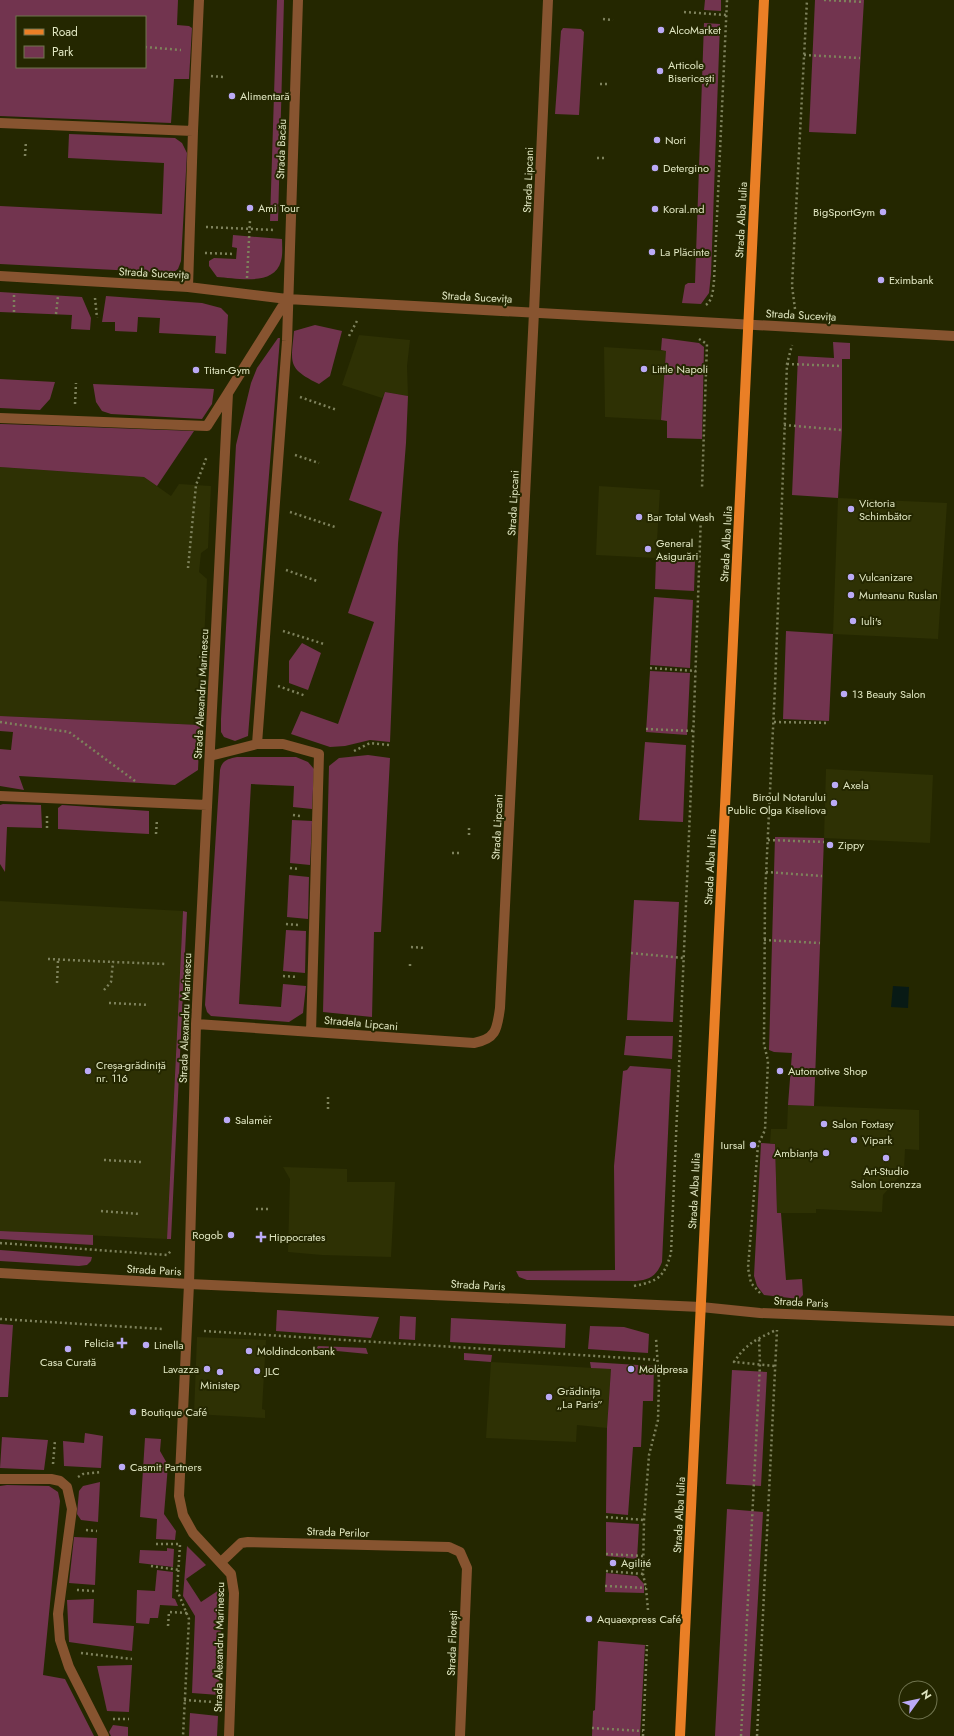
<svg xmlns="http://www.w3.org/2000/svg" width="954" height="1736" font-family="Jost,sans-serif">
  <rect width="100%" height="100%" fill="#242700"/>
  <path fill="#2e3104" d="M359 335 410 340 407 366 408 396 385 392 382 398 342 385Z
    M604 347 666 351 661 420 605 417Z
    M0 467 144 477 171 496 179 484 211 486 208 548 201 553 199 572 207 579 200 725 0 716Z
    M599 486 660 490 656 558 596 555Z
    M838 498 947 503 938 639 833 634Z
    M826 769 933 775 930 843 824 838Z
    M0 901 183 911 167 1239 0 1231Z
    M788 1105 919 1110V1150L905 1149 904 1171 883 1195 882 1212 816 1209V1213H777L775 1144 770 1143 771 1129H787Z
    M283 1167 347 1169V1182H395L391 1257 322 1255 288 1252 290 1179Z
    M197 1337 266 1340 262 1409 265 1410V1418L194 1414Z
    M491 1362 611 1369 607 1428 577 1425 576 1442 486 1438Z"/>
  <path fill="#72344f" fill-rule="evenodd" d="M0 0H178L177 25 189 26 192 28 189 79H174L171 123 0 116ZM17 17H145V67H17Z
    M277 0H284L278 221H270Z
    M705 0H721V11L704 10Z
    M815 0H864L856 134 809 132Z
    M704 23 720 24 711 274 709 293 701 304 682 303 685 285 688 283H695Z
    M563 28 581 29 584 32 579 115 555 114 561 31Z
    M69 134 175 138 182 143 187 153 181 261 178 269 173 273 0 264V206L162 214 164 163 68 158Z
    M233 235 282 239C282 246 283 254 281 261 274 287 237 278 217 277L209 266V261L214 258 236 259 237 248 232 247Z
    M0 292 82 297 91 318 90 330 71 329 72 315 0 312Z
    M106 296 202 303 221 308 228 315 226 354 215 353 216 336 159 333 160 318 138 317 137 332 115 331V322H102Z
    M315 325 342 331 330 376 319 384C287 368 291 364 294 331Z
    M278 338H280L248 736 235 741 224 737 221 732V719L236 445 251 383 257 368Z
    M662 338 699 343 704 347 702 439 667 438V421L661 420 666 351 661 350Z
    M833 342 850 343V359H842V430L838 498 792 495 798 356 834 358Z
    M0 379 55 382 50 399 40 410 0 408Z
    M93 384 214 389 212 404 202 419 111 414 102 411 96 402Z
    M385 392 408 396 406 443 398 544 390 742 370 740 345 746 330 747 291 734 301 711 338 724 374 622 348 613 382 512 349 500Z
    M0 424H2L194 431 157 486 144 477 0 467Z
    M656 558 695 561 694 591 655 589Z
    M654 597 693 600 690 668 650 665Z
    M786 631 833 634 829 721 783 719Z
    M302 643 321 653 308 690 289 683V661Z
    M650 671 690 673 687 735 646 732Z
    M0 716 200 725 198 770 175 785 19 776 24 790 0 786V749L11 750 13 732 0 731Z
    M645 742 686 745 683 822 639 820Z
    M368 755 390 758 381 932H374L372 1017 323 1012 329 766 339 758Z
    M237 757H296L308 762 314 769 312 809 293 807 294 786 251 784 239 1004 281 1007 283 984 306 986 303 1013 289 1022 211 1016 207 1012 205 1005 220 770C222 760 228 759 237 757Z
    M3 804 41 805 42 828 7 827 5 872 0 864V805Z
    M62 805 149 811V834L58 829V808Z
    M292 820 312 821 310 865 290 863Z
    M775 837 824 838 814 1106 788 1105 792 1053 774 1052 769 1050Z
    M289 875 309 877 308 919 287 917Z
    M634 900 679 902 673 1022 627 1020Z
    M183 911 187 912 171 1239H167Z
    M286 930 306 931 305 973 283 971Z
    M626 1036H673L672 1059 624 1055Z
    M630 1066 671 1069 662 1262C657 1275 650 1280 636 1281L527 1280 519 1277 516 1271 615 1270 614 1166 623 1071 627 1070Z
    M761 1143 775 1144 777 1213H781L786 1280 802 1279 803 1295 799 1299 764 1295 757 1286 754 1276Z
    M0 1231 93 1235V1245L0 1239Z
    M0 1250 92 1257 91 1261 87 1265 79 1266 0 1261Z
    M277 1310 379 1317 371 1338 276 1331Z
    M400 1316 416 1317 415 1340 399 1339Z
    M451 1318 566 1324 565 1348 450 1342Z
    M0 1324 13 1325 8 1397H0Z
    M590 1326 624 1327 649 1334 648 1353 588 1349Z
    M318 1346 366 1348 368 1354 316 1349Z
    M464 1353 492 1355 491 1362 464 1360Z
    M590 1362 654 1366 653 1401H643L641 1447H633L628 1515 606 1513 607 1428 611 1369 591 1368Z
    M732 1370 767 1372 761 1486 726 1484Z
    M85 1433 103 1436 101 1468 64 1466 63 1441 84 1443Z
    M2 1437 48 1440 44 1470 0 1468Z
    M145 1438 161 1439 160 1451 168 1465 164 1514 176 1531 175 1540 156 1539 157 1519 140 1517Z
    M100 1482 98 1522 81 1520 77 1514 79 1491 83 1486Z
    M7 1485 49 1486 58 1492 60 1501 43 1675 65 1679 94 1736H0V1486Z
    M727 1509 763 1512 750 1736H715Z
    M606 1522 639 1524 637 1559 606 1556Z
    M74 1537 97 1538 95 1585 69 1583Z
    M187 1546 206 1565 186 1579 201 1602 222 1588 219 1695 192 1693 195 1616 183 1596Z
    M167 1548 174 1549 173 1567 139 1563 140 1550 167 1551Z
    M157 1570 173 1572 172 1598 175 1599 178 1606 160 1605 158 1618H150L149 1624 136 1623 137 1590 155 1591Z
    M606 1573 637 1576 644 1584V1593L605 1592Z
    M94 1599 93 1623 134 1626 132 1651 69 1642 67 1600Z
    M598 1641 645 1645 640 1736H592L593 1711 595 1710Z
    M132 1665 129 1712 107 1711 97 1666Z
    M190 1713 218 1716 217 1736H189Z
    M113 1725 128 1727V1736H111L109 1732Z"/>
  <path fill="#081a15" d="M893 986 909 987 908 1008 891 1007Z"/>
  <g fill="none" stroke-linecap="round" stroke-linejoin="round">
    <path stroke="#7e825c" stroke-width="2.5" stroke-dasharray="2 3" stroke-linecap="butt" d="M824 0 864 2
      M684 12 726 15
      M603 19 613 20
      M145 47 181 50
      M804 55 860 58
      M211 76 224 77
      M600 84H610
      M25 156 26 141
      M597 158H606
      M206 227 275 230
      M205 253 234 254
      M247 278 250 220
      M95 298 97 318
      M706 305C713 300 713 289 714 281L727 0
      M795 309 792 286 807 0
      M14 312V293
      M56 314 58 296
      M349 336 358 319
      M699 339 707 344 702 488
      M787 364 842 366
      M300 397 337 410
      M75 404 76 383
      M784 425 842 430
      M295 455 319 463
      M290 512 335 527
      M188 568 196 485 207 456
      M286 570 317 581
      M283 631 324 644
      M650 668 696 671
      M278 686 306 696
      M0 722 69 732 135 781
      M774 722 829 723
      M646 729 694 731
      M354 751 370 743 390 745
      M293 815 300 816
      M47 828V815
      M469 828V837
      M156 834 157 819
      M768 840 824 842
      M452 853H462
      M290 868 299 869
      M766 872 822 876
      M286 924 298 925
      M764 940 820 943
      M411 947 425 948
      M631 953 683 958
      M48 959 113 962
      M410 966V961
      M283 976 297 977
      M57 983 58 960
      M104 990 111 982 113 962 167 964
      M109 1003 149 1005
      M328 1109V1096
      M264 1117H271
      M104 1160 141 1162
      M256 1209H269
      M101 1211 140 1214
      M0 1243 167 1255 172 1250
      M634 1286C659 1281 664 1277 671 1253L693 741 701 514
      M760 1293 751 1283 748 1268 758 1145 765 1130 768 1061 764 1044 765 896 775 687 787 364 792 345
      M0 1319 163 1329
      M204 1331 658 1360
      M774 1331C755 1340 746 1344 734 1362L775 1366
      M53 1464 55 1440
      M78 1477 83 1474 101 1472
      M606 1517 644 1520
      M86 1530 97 1531
      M156 1544H181
      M180 1545 177 1590 189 1619 183 1736
      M606 1554 643 1556
      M151 1566 179 1570
      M606 1571 643 1574
      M605 1586 646 1588
      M77 1590 94 1591
      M648 1610 646 1588 643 1574 644 1520 649 1455 658 1420 659 1382 656 1338
      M168 1626 169 1612 187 1613
      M81 1653 132 1659
      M184 1700 213 1702
      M113 1719H129
      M592 1728 643 1731
      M643 1736 647 1645
      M741 1736 760 1364 759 1338
      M757 1736 777 1330"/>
    <path stroke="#875430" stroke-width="10" d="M0 123 193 131 188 287
      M193 131 199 0
      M0 276 188 287 287 299 954 336
      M0 418 207 426 228 393
      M257 744H283L319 754 311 1032
      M210 756 257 744 287 341 298 0
      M0 796 207 805
      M196 1024 474 1043C497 1039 497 1028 500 1008L534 312 548 0
      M0 1273 189 1284 701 1307 760 1313 954 1321
      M0 1479H51L60 1481 67 1487 72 1509 58 1614 60 1640 69 1667 104 1736
      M221 1562 241 1543 248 1542 449 1547 460 1552 467 1568 460 1736
      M229 1736 234 1593 231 1574 193 1533 183 1515 179 1496 189 1284 196 1024 228 393 287 299"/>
    <path stroke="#ea7f26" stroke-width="10" d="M680 1736 764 0"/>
  </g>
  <g fill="#bbaaf6" stroke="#242700" stroke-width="1.5">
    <circle cx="661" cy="30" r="4"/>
    <circle cx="660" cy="71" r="4"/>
    <circle cx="232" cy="96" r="4"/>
    <circle cx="657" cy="140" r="4"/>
    <circle cx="655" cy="168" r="4"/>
    <circle cx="250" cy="208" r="4"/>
    <circle cx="655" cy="209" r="4"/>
    <circle cx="883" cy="212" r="4"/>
    <circle cx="652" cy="252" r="4"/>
    <circle cx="881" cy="280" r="4"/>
    <circle cx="644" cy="369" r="4"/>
    <circle cx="196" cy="370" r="4"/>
    <circle cx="851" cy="509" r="4"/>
    <circle cx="639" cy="517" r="4"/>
    <circle cx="648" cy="549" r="4"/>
    <circle cx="851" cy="577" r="4"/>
    <circle cx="851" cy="595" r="4"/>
    <circle cx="853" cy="621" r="4"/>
    <circle cx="844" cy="694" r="4"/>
    <circle cx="835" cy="785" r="4"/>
    <circle cx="834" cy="803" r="4"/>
    <circle cx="830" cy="845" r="4"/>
    <circle cx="88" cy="1071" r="4"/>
    <circle cx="780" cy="1071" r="4"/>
    <circle cx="227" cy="1120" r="4"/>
    <circle cx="824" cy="1124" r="4"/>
    <circle cx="854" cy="1140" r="4"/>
    <circle cx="753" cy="1145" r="4"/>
    <circle cx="826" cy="1153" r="4"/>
    <circle cx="886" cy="1158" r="4"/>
    <circle cx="231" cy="1235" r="4"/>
    <path d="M259 1231h4v4h4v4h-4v4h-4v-4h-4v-4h4z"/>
    <path d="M120 1337h4v4h4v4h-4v4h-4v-4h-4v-4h4z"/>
    <circle cx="146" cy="1345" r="4"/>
    <circle cx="68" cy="1349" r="4"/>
    <circle cx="249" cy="1351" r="4"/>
    <circle cx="207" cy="1369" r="4"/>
    <circle cx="631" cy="1369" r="4"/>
    <circle cx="257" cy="1371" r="4"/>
    <circle cx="220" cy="1372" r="4"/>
    <circle cx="549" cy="1397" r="4"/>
    <circle cx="133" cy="1412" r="4"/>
    <circle cx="122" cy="1467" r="4"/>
    <circle cx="613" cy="1563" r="4"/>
    <circle cx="589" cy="1619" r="4"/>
  </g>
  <g text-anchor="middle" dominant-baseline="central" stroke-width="4" stroke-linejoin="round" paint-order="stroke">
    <g font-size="11" fill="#e1e7c2" stroke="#242700" text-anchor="start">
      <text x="669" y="30">AlcoMarket</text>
      <text x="668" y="65">Articole<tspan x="668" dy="13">Bisericești</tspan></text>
      <text x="240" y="96">Alimentară</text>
      <text x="665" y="140">Nori</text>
      <text x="663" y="168">Detergino</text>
      <text x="258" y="208">Ami Tour</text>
      <text x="663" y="209">Koral.md</text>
      <text x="875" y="212" text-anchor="end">BigSportGym</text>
      <text x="660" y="252">La Plăcinte</text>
      <text x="889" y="280">Eximbank</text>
      <text x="652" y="369">Little Napoli</text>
      <text x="204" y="370">Titan-Gym</text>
      <text x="859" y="503">Victoria<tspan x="859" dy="13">Schimbător</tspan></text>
      <text x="647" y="517">Bar Total Wash</text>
      <text x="656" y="543">General<tspan x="656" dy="13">Asigurări</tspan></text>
      <text x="859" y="577">Vulcanizare</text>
      <text x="859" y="595">Munteanu Ruslan</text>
      <text x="861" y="621">Iuli's</text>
      <text x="852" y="694">13 Beauty Salon</text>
      <text x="843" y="785">Axela</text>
      <text x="826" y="797" text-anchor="end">Biroul Notarului<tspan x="826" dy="13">Public Olga Kiseliova</tspan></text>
      <text x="838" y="845">Zippy</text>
      <text x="96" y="1065">Creșa-grădiniță<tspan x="96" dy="13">nr. 116</tspan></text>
      <text x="788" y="1071">Automotive Shop</text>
      <text x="235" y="1120">Salamer</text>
      <text x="832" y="1124">Salon Foxtasy</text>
      <text x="862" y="1140">Vipark</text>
      <text x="745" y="1145" text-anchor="end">Iursal</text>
      <text x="818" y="1153" text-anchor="end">Ambianța</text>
      <text x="886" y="1171" text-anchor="middle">Art-Studio<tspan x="886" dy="13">Salon Lorenzza</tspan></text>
      <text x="223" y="1235" text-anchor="end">Rogob</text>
      <text x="269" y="1237">Hippocrates</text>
      <text x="114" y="1343" text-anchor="end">Felicia</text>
      <text x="154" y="1345">Linella</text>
      <text x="257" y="1351">Moldindconbank</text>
      <text x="68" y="1362" text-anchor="middle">Casa Curată</text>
      <text x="199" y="1369" text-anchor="end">Lavazza</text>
      <text x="639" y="1369">Moldpresa</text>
      <text x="265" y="1371">JLC</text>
      <text x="220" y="1385" text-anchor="middle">Ministep</text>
      <text x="557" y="1391">Grădinița<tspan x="557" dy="13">„La Paris”</tspan></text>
      <text x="141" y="1412">Boutique Café</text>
      <text x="130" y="1467">Casmit Partners</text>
      <text x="621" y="1563">Agilité</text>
      <text x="597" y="1619">Aquaexpress Café</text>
    </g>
    <g font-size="11" fill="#e1e7c2" stroke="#242700">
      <text transform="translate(281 149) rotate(-88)">Strada Bacău</text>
      <text transform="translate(528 180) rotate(-88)">Strada Lipcani</text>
      <text transform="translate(741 220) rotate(-87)">Strada Alba Iulia</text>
      <text transform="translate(154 273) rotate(3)">Strada Sucevița</text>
      <text transform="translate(477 297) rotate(3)">Strada Sucevița</text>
      <text transform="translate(801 315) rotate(3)">Strada Sucevița</text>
      <text transform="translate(513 503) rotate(-87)">Strada Lipcani</text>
      <text transform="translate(726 544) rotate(-87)">Strada Alba Iulia</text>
      <text transform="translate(201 694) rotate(-87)">Strada Alexandru Marinescu</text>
      <text transform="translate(497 827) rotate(-87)">Strada Lipcani</text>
      <text transform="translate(710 867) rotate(-87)">Strada Alba Iulia</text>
      <text transform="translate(185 1018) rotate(-88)">Strada Alexandru Marinescu</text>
      <text transform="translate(361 1023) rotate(5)">Stradela Lipcani</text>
      <text transform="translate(694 1191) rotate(-87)">Strada Alba Iulia</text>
      <text transform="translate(154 1270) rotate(3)">Strada Paris</text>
      <text transform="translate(478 1285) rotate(3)">Strada Paris</text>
      <text transform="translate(801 1302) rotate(3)">Strada Paris</text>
      <text transform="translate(679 1515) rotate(-87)">Strada Alba Iulia</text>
      <text transform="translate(338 1532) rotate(2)">Strada Perilor</text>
      <text transform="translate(452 1643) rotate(-88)">Strada Florești</text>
      <text transform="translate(219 1647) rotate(-89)">Strada Alexandru Marinescu</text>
    </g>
  </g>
  <rect x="16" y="16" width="130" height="52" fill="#242700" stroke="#70744e"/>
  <rect x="24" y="29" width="20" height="6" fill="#ea7f26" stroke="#70744e"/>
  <text x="52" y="36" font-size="12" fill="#e1e7c2">Road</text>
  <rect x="24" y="46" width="20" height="12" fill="#72344f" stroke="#70744e"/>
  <text x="52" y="56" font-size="12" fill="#e1e7c2">Park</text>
  <g transform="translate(918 1700) rotate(57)"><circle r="19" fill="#242700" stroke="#70744e"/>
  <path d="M0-3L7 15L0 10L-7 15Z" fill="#bbaaf6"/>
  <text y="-6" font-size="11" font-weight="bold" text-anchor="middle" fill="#e1e7c2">N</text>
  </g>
</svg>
